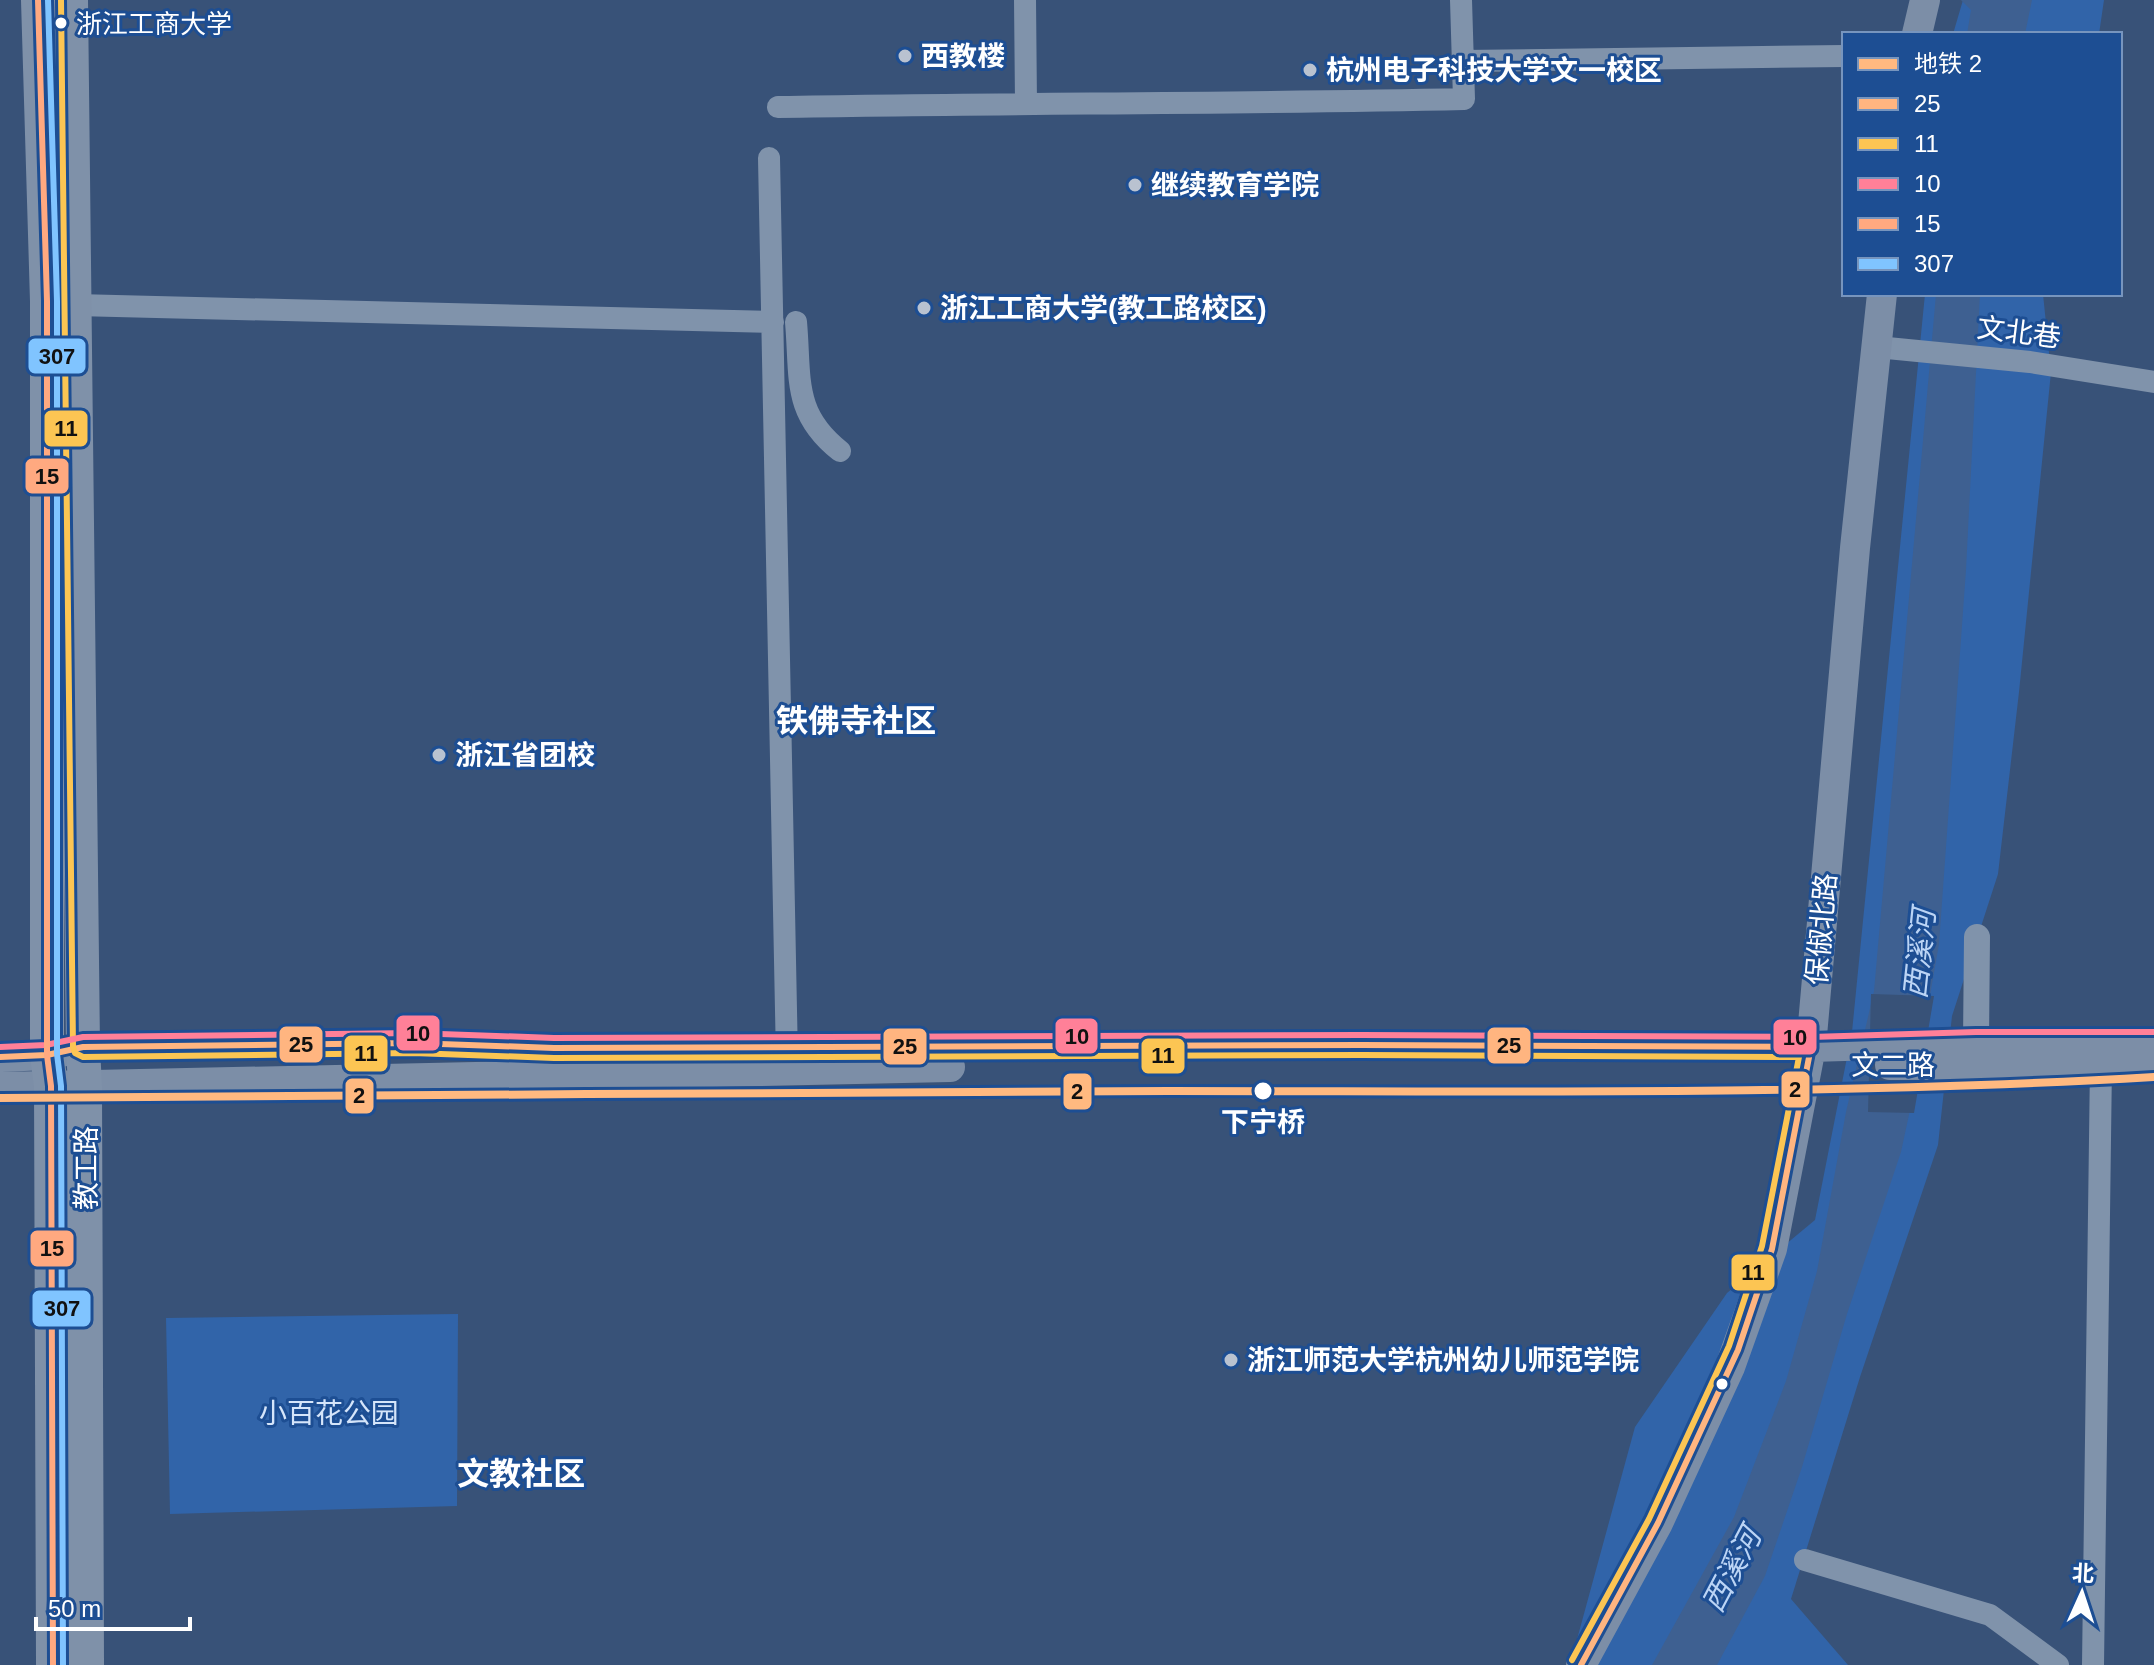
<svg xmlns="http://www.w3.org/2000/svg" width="2154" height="1665" font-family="Arial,'Noto Sans SC',sans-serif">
	<rect width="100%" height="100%" fill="#385278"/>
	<path fill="#3164a9" d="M 1963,0 L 2104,0 L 2099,34 L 1953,34 Z
		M 1925,294 L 2043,294 L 2051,372 L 2019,692 L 1998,874 L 1952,1016 L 1938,1145 L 1860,1377 L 1791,1599 L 1848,1665 L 1570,1665 L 1635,1427 L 1727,1293 L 1815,1220 L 1852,1032 Z
		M 458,1314 L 457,1506 L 170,1514 L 166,1318 Z"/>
	<path fill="#3e6091" d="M 1961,0 L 2032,0 L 2025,34 L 1967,34 L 1971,10 Z
		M 1936,294 L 1980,294 L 1966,570 L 1939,944 L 1910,1110 L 1901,1152 L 1847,1314 L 1802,1467 L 1765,1576 L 1717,1665 L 1652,1665 L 1734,1517 L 1786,1381 L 1817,1271 L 1846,1112 L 1874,991 Z"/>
	<path fill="#385278" d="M 1871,994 L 1934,996 L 1914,1113 L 1868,1112 Z"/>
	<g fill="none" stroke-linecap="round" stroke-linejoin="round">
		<path stroke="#8093ab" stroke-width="22" d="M 1025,0 L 1026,103
			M 1463,61 L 1844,56
			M 778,107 C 1007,103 1235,104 1464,99 L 1461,0
			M 769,158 L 787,1060
			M 76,305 L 773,322
			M 796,322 C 801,378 792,413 840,451
			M 1877,347 L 2030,362 L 2154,382
			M 1805,1560 L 1990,1615 L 2058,1665
			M 2093,1665 L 2101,1064"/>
		<path stroke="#8093ab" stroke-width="26" d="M 1976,1042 L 1977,937"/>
		<path stroke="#7c8ea7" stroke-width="30" d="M 1917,34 L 1925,0
			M 0,1057 L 47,1055 L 83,1047 L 413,1043 L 554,1048 L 1361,1045 L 1811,1047 L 1976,1042 L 2154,1042
			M 1890,1065 L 2154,1064
			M 0,1087 L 950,1067
			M 1581,1665 L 1658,1523 L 1730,1367 L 1772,1249 L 1811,1047 L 1855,548 L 1882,294"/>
		<path stroke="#7f91a9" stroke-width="34" d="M 38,0 L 47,301 L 47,1055 L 51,1086 L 53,1665
			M 71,0 L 83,1047 L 85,1087 L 87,1665"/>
		<defs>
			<path id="bus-1" d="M 0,1057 L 47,1055 L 83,1047 L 413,1043 L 554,1048 L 1361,1045 L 1811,1047
				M 1581,1665 L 1658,1523 L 1738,1350 L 1772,1249 L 1811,1047"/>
			<path id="bus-2" d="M 61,0 L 73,1047 L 75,1053 L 83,1057 L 413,1053 L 554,1058 L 1361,1055 L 1799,1057 L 1762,1246 L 1729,1346 L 1649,1519 L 1572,1660"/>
			<path id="bus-3" d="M 0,1047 L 46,1045 L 83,1037 L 413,1033 L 554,1038 L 1361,1035 L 1811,1037 L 1976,1032 L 2154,1032"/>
			<path id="bus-4" d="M 38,0 L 47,301 L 47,1055 L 51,1086 L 53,1665"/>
			<path id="bus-5" d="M 48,0 L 57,301 L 57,1054 L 61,1086 L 63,1665"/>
		</defs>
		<use href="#bus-1" stroke="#1d4e93" stroke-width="12"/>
		<use href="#bus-2" stroke="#1d4e93" stroke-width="12"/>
		<use href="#bus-3" stroke="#1d4e93" stroke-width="12"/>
		<use href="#bus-4" stroke="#1d4e93" stroke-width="12"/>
		<use href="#bus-5" stroke="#1d4e93" stroke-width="12"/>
		<use href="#bus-1" stroke="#ffb580" stroke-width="6"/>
		<use href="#bus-2" stroke="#fcc553" stroke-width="6"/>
		<use href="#bus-3" stroke="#ff8098" stroke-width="6"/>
		<use href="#bus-4" stroke="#ffa980" stroke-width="6"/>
		<use href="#bus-5" stroke="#80c4ff" stroke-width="6"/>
		<defs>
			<path id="metro-1" d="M 0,1098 C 390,1096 779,1092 1169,1091 C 1498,1091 1826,1096 2154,1077"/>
		</defs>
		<use href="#metro-1" stroke="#1d4e93" stroke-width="14"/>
		<use href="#metro-1" stroke="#ffb980" stroke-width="8"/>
	</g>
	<g fill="#fff" stroke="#1d4e93" stroke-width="3">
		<circle cx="61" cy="23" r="7"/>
		<circle cx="1263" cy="1091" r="10"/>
		<circle cx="1722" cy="1384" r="7"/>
	</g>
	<g fill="#b9c2d0" stroke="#1d4e93" stroke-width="3">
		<circle cx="905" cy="56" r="8"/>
		<circle cx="1310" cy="70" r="8"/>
		<circle cx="1135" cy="185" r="8"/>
		<circle cx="924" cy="308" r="8"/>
		<circle cx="439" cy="755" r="8"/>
		<circle cx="1231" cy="1360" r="8"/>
	</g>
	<g text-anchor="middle" stroke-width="6" stroke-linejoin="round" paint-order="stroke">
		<g font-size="26" fill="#fff" stroke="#1d4e93" text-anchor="start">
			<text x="76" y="33">浙江工商大学</text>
		</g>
		<g font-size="28" font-weight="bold" fill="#fff" stroke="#1d4e93" text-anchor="start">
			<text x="921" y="66">西教楼</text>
			<text x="1326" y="80">杭州电子科技大学文一校区</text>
			<text x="1151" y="195">继续教育学院</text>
			<text x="940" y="318">浙江工商大学(教工路校区)</text>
			<text x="455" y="765">浙江省团校</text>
			<text x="1247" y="1370">浙江师范大学杭州幼儿师范学院</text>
		</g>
		<g font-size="28" fill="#fff" stroke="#1d4e93">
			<text transform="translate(2019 332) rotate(7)" y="10">文北巷</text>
			<text transform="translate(1821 929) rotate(-85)" y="10">保俶北路</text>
			<text x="1893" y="1075">文二路</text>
			<text transform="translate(86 1168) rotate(-90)" y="10">教工路</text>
		</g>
		<g font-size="28" font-weight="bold" fill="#fff" stroke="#1d4e93">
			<text x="1263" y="1132">下宁桥</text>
		</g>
		<g font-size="28" fill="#d5e5fa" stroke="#1d4e93">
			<text x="329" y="1423">小百花公园</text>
		</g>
		<g font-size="30" font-style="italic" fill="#bbd4f5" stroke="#1d4e93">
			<text transform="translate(1920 954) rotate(-84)" y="10">西溪河</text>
			<text transform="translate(1732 1570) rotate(-62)" y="10">西溪河</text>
		</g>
		<g font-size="32" font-weight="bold" fill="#fff" stroke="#1d4e93">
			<text x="856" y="732">铁佛寺社区</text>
			<text x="521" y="1485">文教社区</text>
		</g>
	</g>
	<g stroke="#1d4e93" stroke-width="3">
		<rect x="27" y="337" width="60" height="38" rx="8" fill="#80c4ff"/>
		<rect x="43" y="409" width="46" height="39" rx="8" fill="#fcc553"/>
		<rect x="24" y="457" width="46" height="38" rx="8" fill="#ffa980"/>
		<rect x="395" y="1014" width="46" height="38" rx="8" fill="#ff8098"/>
		<rect x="1054" y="1017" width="45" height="38" rx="8" fill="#ff8098"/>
		<rect x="1772" y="1018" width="46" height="38" rx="8" fill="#ff8098"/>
		<rect x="278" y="1025" width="46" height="39" rx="8" fill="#ffb580"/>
		<rect x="1486" y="1026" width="46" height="39" rx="8" fill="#ffb580"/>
		<rect x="882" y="1027" width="46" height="39" rx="8" fill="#ffb580"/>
		<rect x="343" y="1034" width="46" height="39" rx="8" fill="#fcc553"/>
		<rect x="1140" y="1037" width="46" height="38" rx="8" fill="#fcc553"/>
		<rect x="1780" y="1070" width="31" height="39" rx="8" fill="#ffb980"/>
		<rect x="1062" y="1072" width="31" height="39" rx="8" fill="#ffb980"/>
		<rect x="344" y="1077" width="31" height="38" rx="8" fill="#ffb980"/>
		<rect x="29" y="1229" width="46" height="39" rx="8" fill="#ffa980"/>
		<rect x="1730" y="1253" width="46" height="39" rx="8" fill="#fcc553"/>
		<rect x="31" y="1289" width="61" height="39" rx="8" fill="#80c4ff"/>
	</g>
	<g font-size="22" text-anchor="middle" font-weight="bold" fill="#111">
		<text x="57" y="364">307</text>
		<text x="66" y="436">11</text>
		<text x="47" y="484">15</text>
		<text x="418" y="1041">10</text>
		<text x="1077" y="1044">10</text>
		<text x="1795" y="1045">10</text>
		<text x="301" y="1052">25</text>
		<text x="1509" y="1053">25</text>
		<text x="905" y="1054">25</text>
		<text x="366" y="1061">11</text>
		<text x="1163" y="1063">11</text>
		<text x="1795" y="1097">2</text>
		<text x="1077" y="1099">2</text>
		<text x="359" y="1103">2</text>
		<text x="52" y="1256">15</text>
		<text x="1753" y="1280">11</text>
		<text x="62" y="1316">307</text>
	</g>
	<rect x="1842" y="32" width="280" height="264" fill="#1d4e93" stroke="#7795be" stroke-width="2"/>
	<rect x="1858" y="58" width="40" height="12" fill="#ffb980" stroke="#7795be" stroke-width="2"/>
	<text x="1914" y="72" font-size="24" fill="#ffffff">地铁 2</text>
	<rect x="1858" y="98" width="40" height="12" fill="#ffb580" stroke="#7795be" stroke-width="2"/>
	<text x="1914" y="112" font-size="24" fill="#ffffff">25</text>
	<rect x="1858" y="138" width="40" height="12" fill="#fcc553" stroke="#7795be" stroke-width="2"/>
	<text x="1914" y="152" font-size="24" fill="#ffffff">11</text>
	<rect x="1858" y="178" width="40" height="12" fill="#ff8098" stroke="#7795be" stroke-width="2"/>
	<text x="1914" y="192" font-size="24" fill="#ffffff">10</text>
	<rect x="1858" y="218" width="40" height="12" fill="#ffa980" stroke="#7795be" stroke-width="2"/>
	<text x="1914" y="232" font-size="24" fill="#ffffff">15</text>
	<rect x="1858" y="258" width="40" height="12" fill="#80c4ff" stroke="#7795be" stroke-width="2"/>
	<text x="1914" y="272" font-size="24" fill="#ffffff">307</text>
	<g transform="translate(2082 1593) rotate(3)" stroke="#1d4e93" stroke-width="6" paint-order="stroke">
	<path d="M0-6L14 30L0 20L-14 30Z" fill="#ffffff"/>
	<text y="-12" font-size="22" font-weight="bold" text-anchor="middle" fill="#ffffff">北</text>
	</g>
	<path d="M36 1617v12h154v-12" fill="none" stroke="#ffffff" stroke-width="4"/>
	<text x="48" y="1617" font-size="24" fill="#ffffff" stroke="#1d4e93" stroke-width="6" paint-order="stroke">50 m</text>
</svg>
